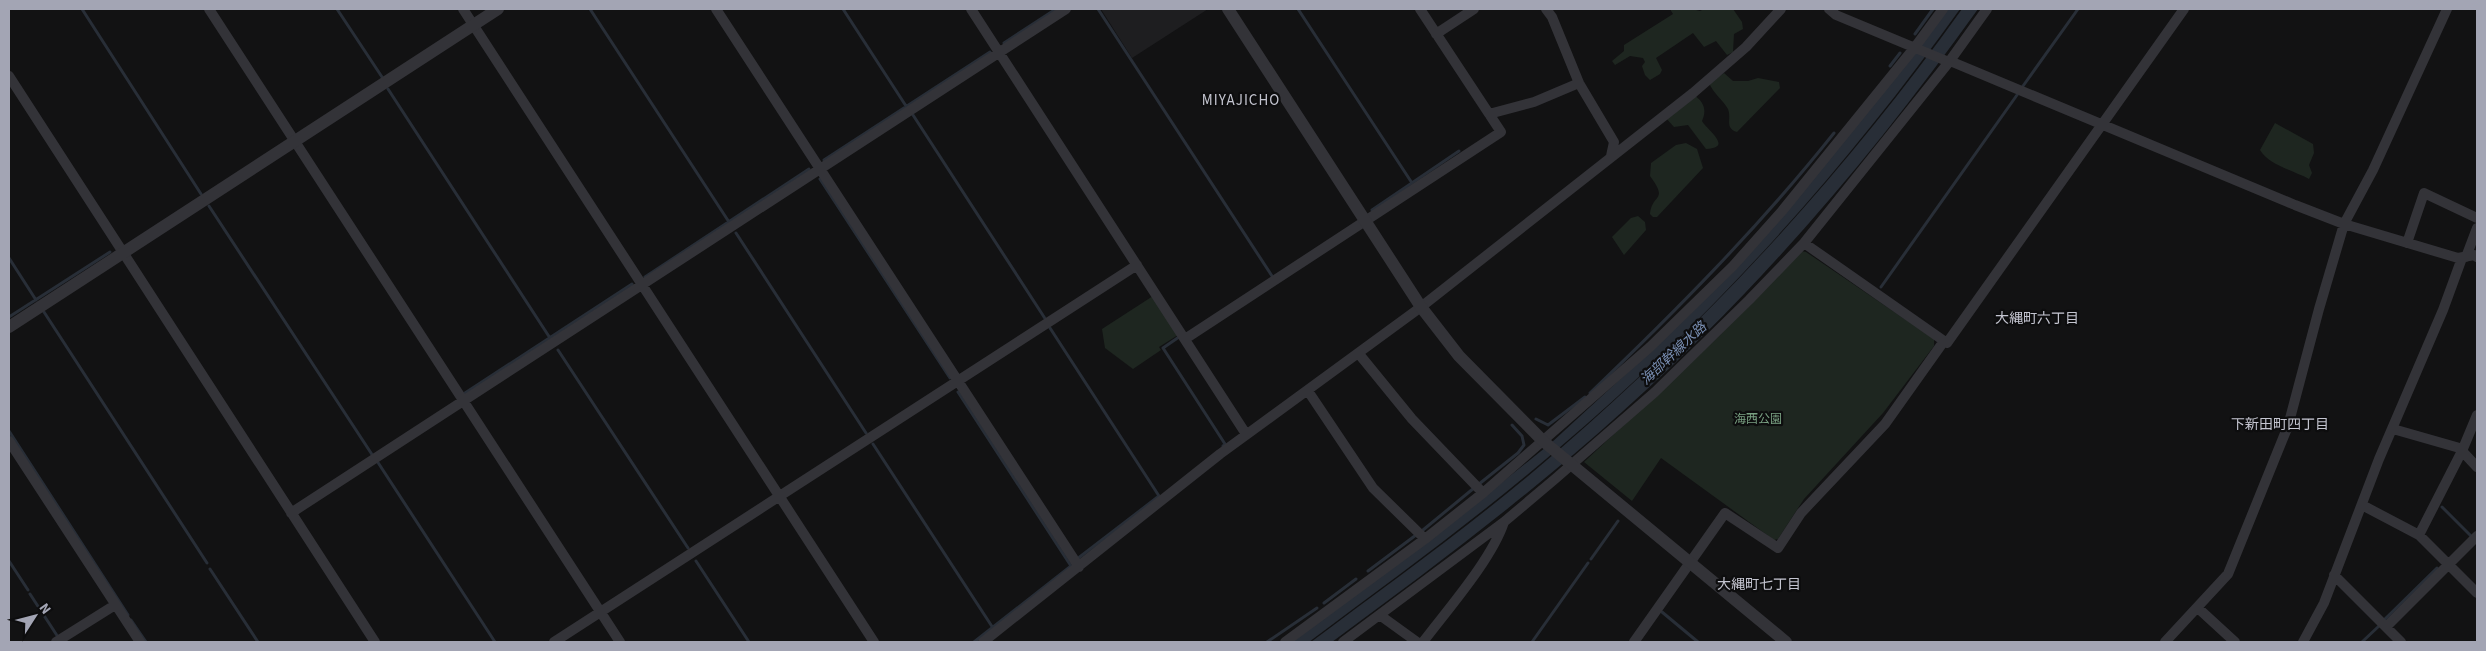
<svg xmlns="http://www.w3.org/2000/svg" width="2486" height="651" font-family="'Source Sans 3','Noto Sans JP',sans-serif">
	<rect width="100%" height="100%" fill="#121213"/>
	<path fill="#1e1e20" d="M 1101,9 L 1208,9 L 1132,58 Z"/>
	<path fill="#1e2620" d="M 1670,9 L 1692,9 L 1700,11 L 1704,9 L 1733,9 L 1742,22 L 1743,29 L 1734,34 L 1733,52 L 1727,55 L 1716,41 L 1704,47 L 1693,33 L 1656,58 L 1662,70 L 1660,74 L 1650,80 L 1645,75 L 1642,66 L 1645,62 L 1643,58 L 1630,56 L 1615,65 L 1612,61 L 1624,51 L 1624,45 L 1673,14 Z
		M 1724,73 L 1733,81 L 1748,81 L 1758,78 L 1779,82 L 1780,88 L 1737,132 C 1724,128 1732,119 1728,109 C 1723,100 1713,93 1709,83 Z
		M 1694,95 C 1704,102 1707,110 1702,121 C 1707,130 1734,148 1706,149 L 1688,125 L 1674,127 L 1665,117 Z
		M 2275,123 L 2313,144 L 2314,153 L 2309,165 L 2312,173 L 2309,179 C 2294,171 2269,165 2260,150 Z
		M 1686,143 L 1697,149 L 1703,168 L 1657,217 L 1653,217 L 1650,214 C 1652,193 1669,202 1650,176 L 1651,163 L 1676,145 Z
		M 1638,216 L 1645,222 L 1646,230 L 1624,255 L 1612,237 L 1631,218 Z
		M 1801,251 L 1806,252 L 1934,339 L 1934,346 L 1883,413 L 1804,499 L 1778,539 L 1774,540 L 1661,458 L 1632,501 L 1584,462 L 1719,336 Z
		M 1153,296 L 1178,335 L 1159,347 L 1161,350 L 1133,369 L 1105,348 L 1102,329 Z"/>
	<path fill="#282e37" d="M 1946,9 L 1960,9 C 1845,170 1710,320 1559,448 C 1479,517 1393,579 1309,642 L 1290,642 L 1450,524 L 1551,443 L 1642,359 L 1732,271 Z
		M 1962,9 L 1978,9 C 1874,155 1756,293 1622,412 C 1530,495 1431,569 1332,642 L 1311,642 C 1395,579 1481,518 1561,448 C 1711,318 1846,171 1962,9 Z"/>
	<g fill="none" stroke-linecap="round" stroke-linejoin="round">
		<path stroke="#282e37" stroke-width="3" d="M 82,9 L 201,194
			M 337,9 L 382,77
			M 590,9 L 729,222
			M 843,9 L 906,106
			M 1098,9 L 1272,276
			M 1298,9 L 1412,183
			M 1915,34 L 1933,9
			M 1004,43 L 1056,9
			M 1890,66 L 1900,53
			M 2023,86 L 2078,9
			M 388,89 L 550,338
			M 913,115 L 1046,320
			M 824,160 L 990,52
			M 820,179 L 950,378
			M 209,206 L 373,456
			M 1372,210 L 1459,151
			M 736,233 L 866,433
			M 9,258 L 36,300
			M 645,277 L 809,169
			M 1881,287 L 2017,95
			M 44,312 L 207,563
			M 9,317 L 110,252
			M 1050,328 L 1159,496 L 1077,559
			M 1179,337 L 1163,348 L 1225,444 L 1223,446
			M 558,350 L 688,548
			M 958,392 L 1071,566 L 974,642
			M 465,393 L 632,284
			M 1590,393 C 1676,311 1760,226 1834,133
			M 1536,419 L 1548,425 L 1585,397
			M 9,431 L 128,615
			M 873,444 L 993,628
			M 377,461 L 495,642
			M 1479,484 L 1518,453 L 1524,445 L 1522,436 L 1512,425
			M 2442,507 L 2471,536
			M 1423,530 L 1474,488
			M 1591,559 L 1618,521
			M 9,561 L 28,590
			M 696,561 L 749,642
			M 210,569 L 258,642
			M 1368,571 L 1416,535
			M 30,594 L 58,637
			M 1324,603 L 1356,579
			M 1662,612 L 1698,642
			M 2385,619 L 2437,568
			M 131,620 L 146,642
			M 1267,642 L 1317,608
			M 1532,642 L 1588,563
			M 2362,642 L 2379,626"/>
		<path stroke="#333338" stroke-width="10" d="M 209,9 L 620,642
			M 463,9 L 874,642
			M 716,9 L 1079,567
			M 971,9 L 1246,434
			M 1546,9 L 1552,17 L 1579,83 L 1614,142 L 1611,156
			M 1829,9 L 1836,15 L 1949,62
			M 1436,34 L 1474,9
			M 1950,61 L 2295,205 L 2344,224 L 2458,258 L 2474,255 L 2477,257
			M 9,76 L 375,642
			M 1489,114 L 1534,102 L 1579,83
			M 1804,243 L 1947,343 L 2184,9
			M 2407,243 L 2424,193 L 2477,218
			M 2466,257 L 2477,228
			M 1185,339 L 1501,132 L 1420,9
			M 1359,354 L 1412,419 L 1483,493
			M 1308,391 L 1373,488 L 1425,539
			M 2393,429 L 2463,449
			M 9,441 L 140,642
			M 2462,451 L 2477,467
			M 2362,505 L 2419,535 L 2477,593
			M 291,513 L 1066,9
			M 2419,535 L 2462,451 L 2477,415
			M 2334,575 L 2386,627 L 2477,536
			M 2199,609 L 2235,642
			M 1381,616 L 1417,642
			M 2386,627 L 2401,642
			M 56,642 L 115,605
			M 554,642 L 1137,265
			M 983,642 L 1220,454 L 1421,307 L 1693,93 L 1746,47 L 1781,9
			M 1285,642 L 1425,539 L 1483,493 L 1650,347 L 1733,266 L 1782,211 L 1915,47 L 1943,9
			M 1343,642 L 1504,522 L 1555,479 L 1655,392 L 1749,300 L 1804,243 L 1949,62 L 1987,9
			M 1423,642 C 1448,609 1492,559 1504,522
			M 1634,642 L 1725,513 L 1778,548 L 1801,513 L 1885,424 L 1944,341
			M 2165,642 L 2228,574 L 2288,426 L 2319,309 L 2344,224 L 2373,170 L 2447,9
			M 2303,642 L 2324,603 L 2379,459 L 2443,310 L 2462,258"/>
		<path stroke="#333338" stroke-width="12" d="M 1228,9 L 1421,307 L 1459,356 L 1543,441 L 1786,642
			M 9,327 L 498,9"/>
	</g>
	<g text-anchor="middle" stroke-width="4.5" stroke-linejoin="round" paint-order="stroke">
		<g font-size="12" fill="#79a082" stroke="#0d0d0e">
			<text x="1758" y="423">海西公園</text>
		</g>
		<g font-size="14" fill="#c4c5d0" stroke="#0d0d0e">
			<text x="2037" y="323">大縄町六丁目</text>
			<text x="2280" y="429">下新田町四丁目</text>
			<text x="1759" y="589">大縄町七丁目</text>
		</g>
		<g font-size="14" font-style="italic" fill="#788db1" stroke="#0d0d0e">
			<text transform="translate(1673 353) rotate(-43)" y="5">海部幹線水路</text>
		</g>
		<g font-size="15" letter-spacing="1" fill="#c4c5d0" stroke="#0d0d0e">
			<text x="1241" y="105">MIYAJICHO</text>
		</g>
	</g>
	<rect width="2486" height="651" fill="none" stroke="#a3a5b4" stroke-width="20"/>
	<g transform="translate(35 616) rotate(54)" stroke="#0d0d0e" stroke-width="4" paint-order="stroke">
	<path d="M0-4L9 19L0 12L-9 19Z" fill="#a3a5b4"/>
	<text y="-8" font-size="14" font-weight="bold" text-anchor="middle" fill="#a3a5b4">N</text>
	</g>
</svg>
